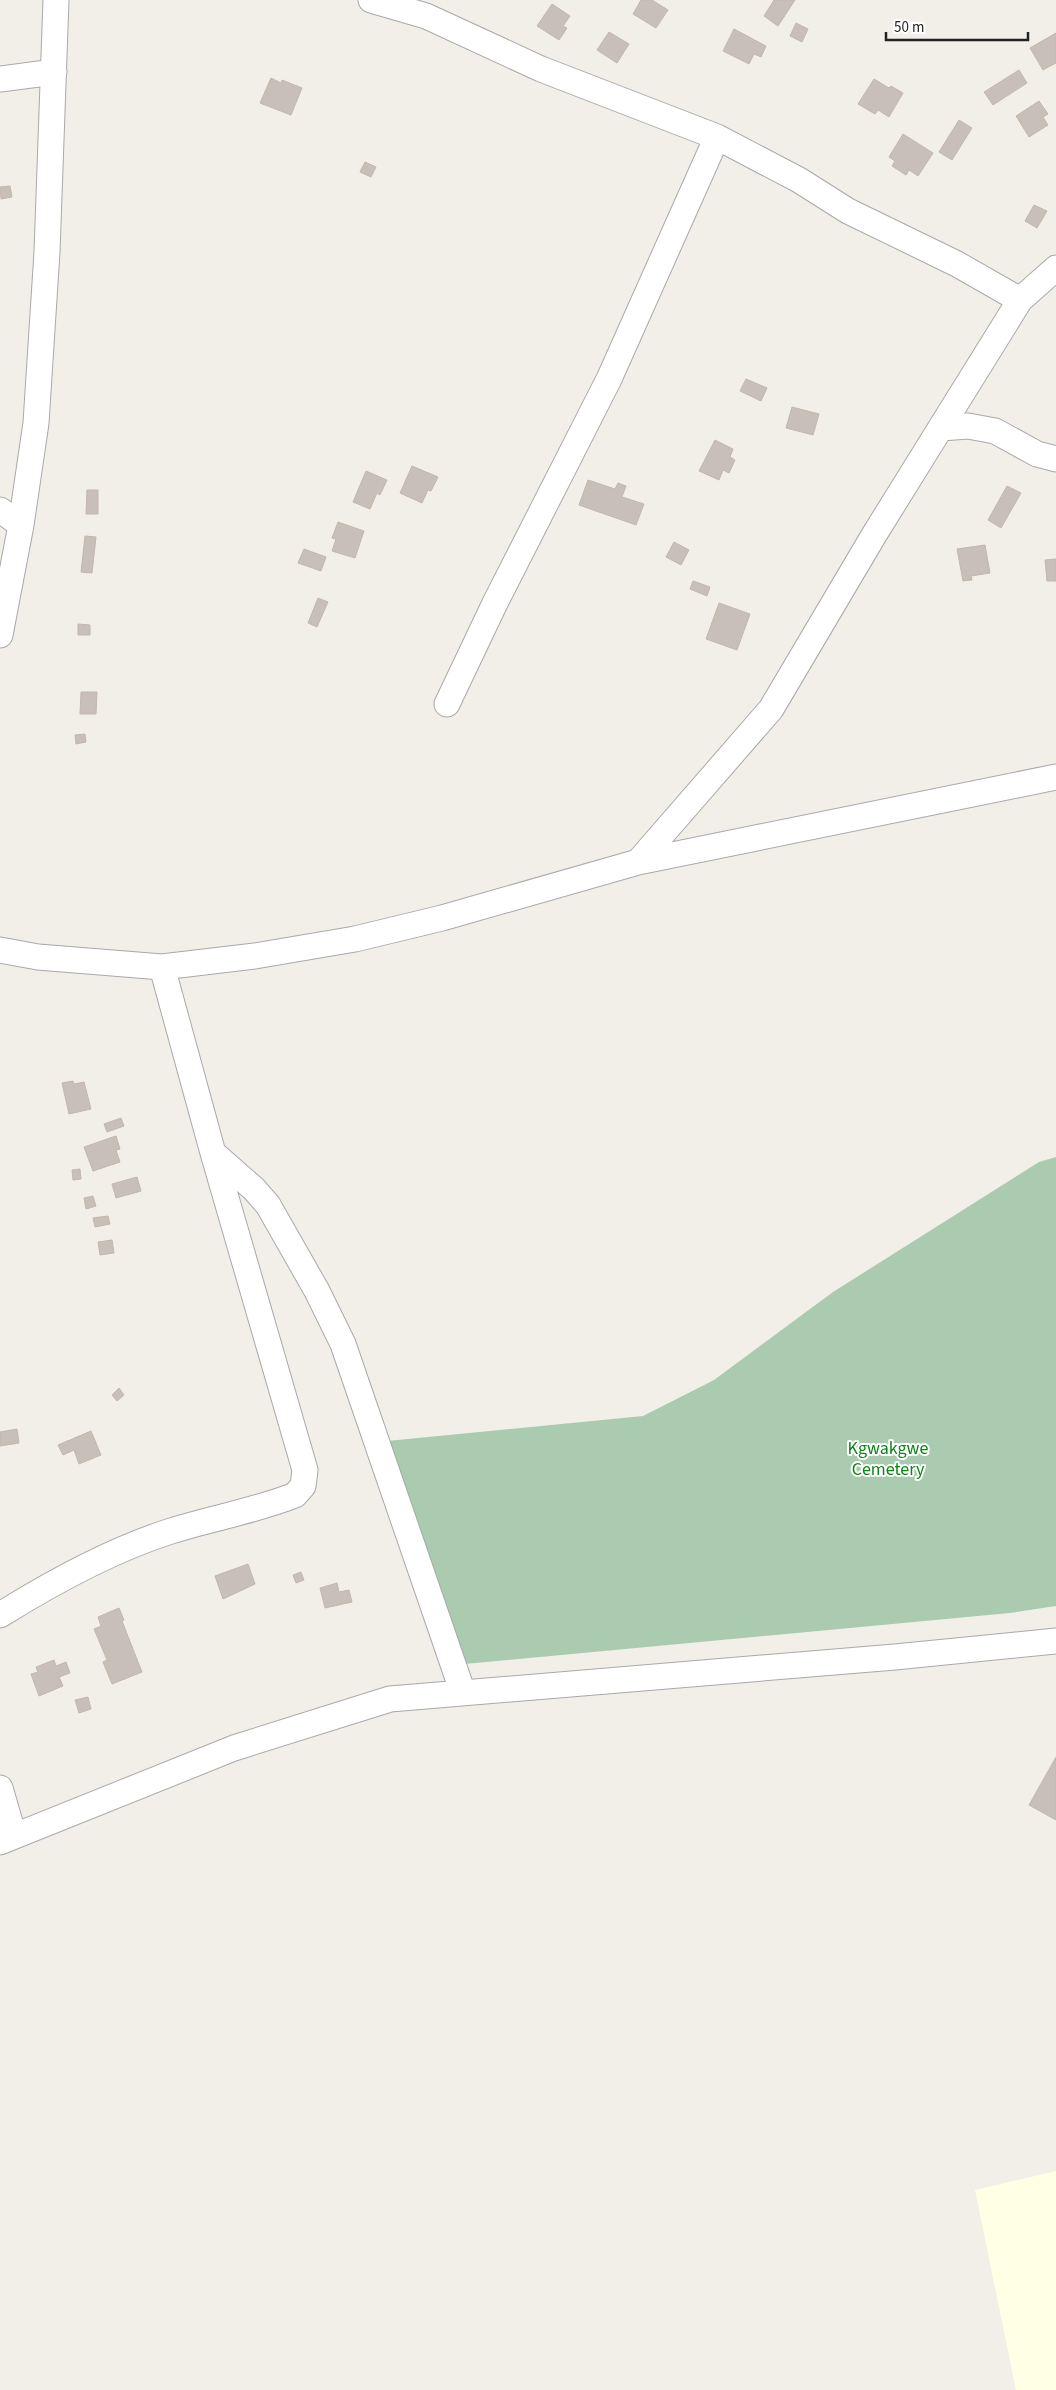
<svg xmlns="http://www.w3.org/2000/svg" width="1056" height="2390" font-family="'Source Sans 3',sans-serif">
	<rect width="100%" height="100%" fill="#f2efe9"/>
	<path fill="#ffffe5" d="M 1056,2171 L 1056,2390 L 1016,2390 L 975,2190 Z"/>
	<path fill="#aacbaf" d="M 1056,1157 L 1056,1606 L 1010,1613 L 454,1665 L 377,1442 L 643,1416 L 714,1380 L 833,1292 L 1039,1162 Z"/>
	<path fill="#c7bfb8" stroke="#c4b6ab" d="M 641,0 L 652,0 L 668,10 L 656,28 L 633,14 Z
		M 774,0 L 795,0 L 778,26 L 764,16 Z
		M 552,4 L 570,16 L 563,26 L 567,28 L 559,40 L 537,26 Z
		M 796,23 L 808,29 L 802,42 L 790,36 Z
		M 734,29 L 766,46 L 761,57 L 754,54 L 749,64 L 723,51 Z
		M 609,32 L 629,44 L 617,63 L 597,50 Z
		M 1056,33 L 1056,63 L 1043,70 L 1030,48 Z
		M 1019,70 L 1027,83 L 993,105 L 984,92 Z
		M 271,78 L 281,83 L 282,80 L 302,88 L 291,115 L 260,103 Z
		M 874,79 L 889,88 L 891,86 L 903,93 L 889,117 L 878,110 L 875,114 L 858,104 Z
		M 1039,101 L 1048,114 L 1043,117 L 1048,125 L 1029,137 L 1016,116 Z
		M 959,120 L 972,128 L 952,160 L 939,152 Z
		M 903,134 L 933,153 L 918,176 L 909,170 L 906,175 L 892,166 L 895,161 L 889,157 Z
		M 365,162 L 376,167 L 371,177 L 360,172 Z
		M 10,186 L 12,197 L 1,199 L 0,187 Z
		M 1034,205 L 1047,211 L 1037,228 L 1025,221 Z
		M 746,379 L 767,388 L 761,401 L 740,391 Z
		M 792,407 L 819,414 L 813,435 L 786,428 Z
		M 715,440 L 733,449 L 730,457 L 735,460 L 729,473 L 723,470 L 719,480 L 699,471 Z
		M 412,466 L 438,477 L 431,491 L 428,490 L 422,503 L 400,493 Z
		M 366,471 L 387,480 L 380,495 L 377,493 L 370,509 L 353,502 Z
		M 588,480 L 615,489 L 618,483 L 626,486 L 622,497 L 644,504 L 636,525 L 579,505 Z
		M 1007,486 L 1021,493 L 1001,528 L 988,520 Z
		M 87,490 L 98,490 L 98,514 L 86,514 Z
		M 338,522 L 364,531 L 355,558 L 332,551 L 336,539 L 332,538 Z
		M 85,536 L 96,537 L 92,573 L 81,572 Z
		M 674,542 L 689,550 L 681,565 L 666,557 Z
		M 985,545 L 990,573 L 971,576 L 972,580 L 963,581 L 957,549 Z
		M 304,549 L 326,557 L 321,571 L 298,563 Z
		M 1056,559 L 1056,581 L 1047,581 L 1045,560 Z
		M 693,581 L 710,587 L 707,596 L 690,589 Z
		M 318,598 L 328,602 L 317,627 L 308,623 Z
		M 719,603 L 750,614 L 737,650 L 706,639 Z
		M 78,624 L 90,625 L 90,635 L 78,635 Z
		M 81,692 L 97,692 L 96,714 L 80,714 Z
		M 85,734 L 86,742 L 76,744 L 75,735 Z
		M 73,1081 L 74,1084 L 84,1082 L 91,1109 L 69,1114 L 62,1083 Z
		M 121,1118 L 124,1126 L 107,1132 L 104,1124 Z
		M 116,1136 L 120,1149 L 116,1150 L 120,1162 L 93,1171 L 84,1147 Z
		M 80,1169 L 81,1179 L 73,1180 L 72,1170 Z
		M 137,1177 L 141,1191 L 116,1198 L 112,1184 Z
		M 93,1196 L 96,1206 L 86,1209 L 84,1198 Z
		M 108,1216 L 110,1224 L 95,1227 L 93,1218 Z
		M 112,1240 L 114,1253 L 100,1255 L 98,1242 Z
		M 119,1388 L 124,1395 L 117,1401 L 112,1395 Z
		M 17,1429 L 19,1443 L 0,1446 L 0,1432 Z
		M 91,1431 L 101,1455 L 79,1464 L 74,1450 L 63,1455 L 58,1445 Z
		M 248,1564 L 255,1584 L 223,1599 L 215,1576 Z
		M 301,1572 L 304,1580 L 296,1583 L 293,1575 Z
		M 337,1583 L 339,1592 L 349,1590 L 352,1602 L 325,1608 L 320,1588 Z
		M 119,1608 L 124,1620 L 122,1621 L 142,1672 L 112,1684 L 103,1662 L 107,1660 L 94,1629 L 101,1626 L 98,1617 Z
		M 54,1660 L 56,1666 L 66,1662 L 70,1673 L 59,1677 L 63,1686 L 39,1696 L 31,1674 L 38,1672 L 36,1667 Z
		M 88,1697 L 91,1709 L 79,1713 L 75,1700 Z
		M 1056,1757 L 1056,1820 L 1029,1805 Z"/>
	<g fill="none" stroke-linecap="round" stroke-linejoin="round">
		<defs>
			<path id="minor" d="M 371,0 L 426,16 L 541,69 L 717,137 L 799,180 L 848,211 L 957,264 L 1020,300
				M 0,79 L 54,72
				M 941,428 L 968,426 L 995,431 L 1037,454 L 1056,459
				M 0,510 L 21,525
				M 0,635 L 21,525 L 36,423 L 47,252 L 56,0
				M 447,704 L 495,603 L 609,379 L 717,137
				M 638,862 L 771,709 L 874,535 L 1020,300 L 1056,268
				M 0,950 L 38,957 L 162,967 L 213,1153 L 305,1470 L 303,1486 L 295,1495 C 255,1511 212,1518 171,1531 C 111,1550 53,1582 0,1615
				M 162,967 L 255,956 L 355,939 L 442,918 L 638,862 L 1056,777
				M 213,1153 L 254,1189 L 268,1205 L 317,1291 L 343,1344 L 463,1693
				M 0,1788 L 14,1836
				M 0,1842 L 234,1748 L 390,1699 L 895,1657 L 1056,1641"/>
		</defs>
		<use href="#minor" stroke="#a9a9a9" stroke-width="27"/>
		<use href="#minor" stroke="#fff" stroke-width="25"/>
	</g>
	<g text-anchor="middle" stroke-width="4" stroke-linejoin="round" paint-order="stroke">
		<g font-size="18" fill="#0c8416" stroke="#fff">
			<text x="888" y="1454">Kgwakgwe<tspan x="888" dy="21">Cemetery</tspan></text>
		</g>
	</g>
	<path d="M886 32v8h142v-8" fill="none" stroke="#222222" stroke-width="2.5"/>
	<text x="894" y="32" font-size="15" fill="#222222" stroke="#ffffff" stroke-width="4" paint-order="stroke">50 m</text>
</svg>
